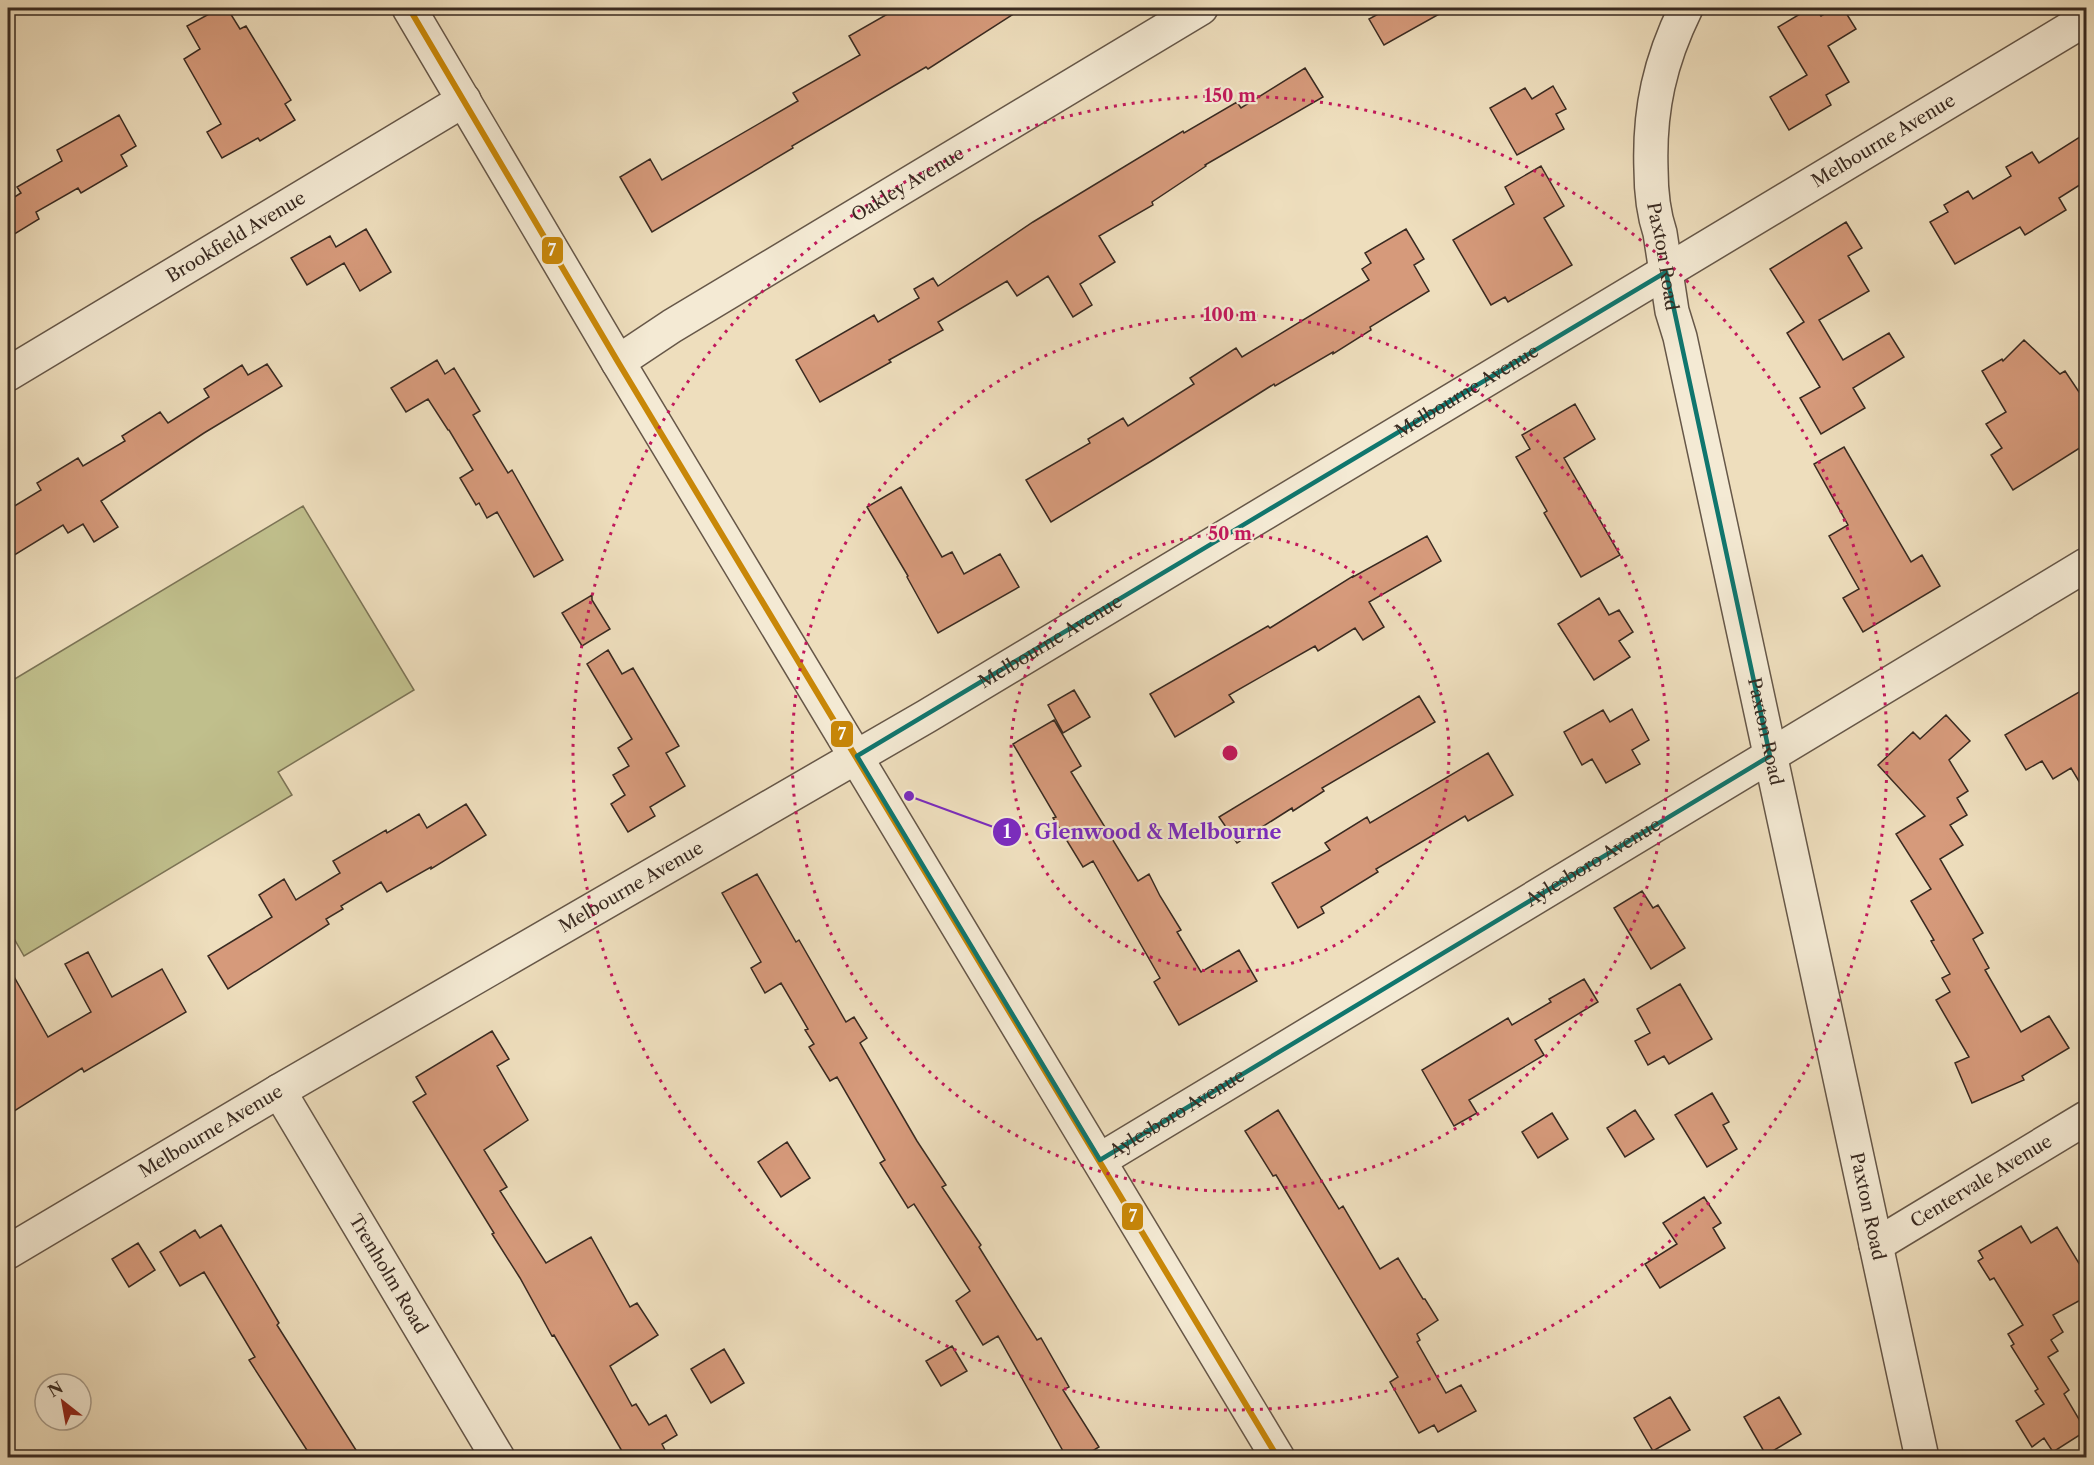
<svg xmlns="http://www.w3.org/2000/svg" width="2094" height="1465" font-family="'Libre Caslon Text',serif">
	<rect width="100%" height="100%" fill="#eedebd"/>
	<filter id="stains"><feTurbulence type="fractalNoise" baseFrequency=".00333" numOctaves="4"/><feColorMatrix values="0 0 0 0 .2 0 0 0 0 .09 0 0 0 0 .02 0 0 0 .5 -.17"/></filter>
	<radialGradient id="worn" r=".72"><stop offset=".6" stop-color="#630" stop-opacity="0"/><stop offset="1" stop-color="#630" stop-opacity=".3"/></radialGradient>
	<path fill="#c0bf8c" stroke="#7c7456" stroke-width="1.5" d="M 303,506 L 414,690 L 278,772 L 292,795 L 24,956 L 8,928 L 8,683 Z"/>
	<path fill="#d69a7b" stroke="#392a21" stroke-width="1.5" d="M 220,8 L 227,8 L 240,29 L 246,26 L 291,100 L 285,104 L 295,120 L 260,141 L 258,138 L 222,158 L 207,132 L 221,124 L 184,59 L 200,49 L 187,26 Z
		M 898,8 L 1023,8 L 928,69 L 926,67 L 792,146 L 793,148 L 652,232 L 620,177 L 650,159 L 662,180 L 798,101 L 793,93 L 860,55 L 849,36 Z
		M 1389,8 L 1450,8 L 1384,45 L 1369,19 Z
		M 1810,8 L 1816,8 L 1821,16 L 1835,8 L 1843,8 L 1856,29 L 1828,46 L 1849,82 L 1826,95 L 1831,105 L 1789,130 L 1770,97 L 1807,75 L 1778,27 Z
		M 1305,68 L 1323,97 L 1205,165 L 1206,166 L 1152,202 L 1153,205 L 1099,236 L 1115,262 L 1080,284 L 1092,305 L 1073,317 L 1048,276 L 1017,296 L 1007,281 L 938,322 L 943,330 L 889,360 L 891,362 L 820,402 L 796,360 L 874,315 L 878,322 L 919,298 L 914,289 L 933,278 L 938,286 L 1033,222 L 1183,131 L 1184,133 L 1237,102 L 1241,108 Z
		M 1553,86 L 1566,109 L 1556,114 L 1564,129 L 1517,155 L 1490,108 L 1525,88 L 1532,99 Z
		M 119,115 L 136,146 L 121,155 L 127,166 L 81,193 L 78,188 L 36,212 L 39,219 L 8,238 L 8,201 L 21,193 L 17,187 L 62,161 L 57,150 Z
		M 2086,133 L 2086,181 L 2059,198 L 2066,210 L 2025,235 L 2020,227 L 1955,264 L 1930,222 L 1948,212 L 1944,205 L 1968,191 L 1973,199 L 2011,176 L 2006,167 L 2032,152 L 2039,163 Z
		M 1541,166 L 1564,206 L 1544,218 L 1572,265 L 1508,302 L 1505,297 L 1491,305 L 1453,240 L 1514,204 L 1505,187 Z
		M 1846,222 L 1862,248 L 1848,256 L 1869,291 L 1819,320 L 1843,360 L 1889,333 L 1904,357 L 1853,388 L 1865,408 L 1821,434 L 1800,398 L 1820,387 L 1787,333 L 1804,322 L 1770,269 Z
		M 366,229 L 391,272 L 360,291 L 344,263 L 307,285 L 291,258 L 330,236 L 336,247 Z
		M 1406,229 L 1424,259 L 1414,265 L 1429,291 L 1370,327 L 1371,330 L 1333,354 L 1333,352 L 1275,386 L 1274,384 L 1153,460 L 1051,522 L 1026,480 L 1090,443 L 1088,439 L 1123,418 L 1128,426 L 1194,384 L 1190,378 L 1236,348 L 1242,357 L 1369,280 L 1362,269 L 1371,263 L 1365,253 Z
		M 2024,340 L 2060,374 L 2065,371 L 2079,392 L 2086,388 L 2086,444 L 2013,490 L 1991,455 L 2002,448 L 1986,424 L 2006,412 L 1982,371 L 2002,359 L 2003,361 Z
		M 437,360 L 445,374 L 454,368 L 480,411 L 473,415 L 508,473 L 512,470 L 563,560 L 534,577 L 497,512 L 487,518 L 479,503 L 476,505 L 460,478 L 473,470 L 449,430 L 448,430 L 428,399 L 406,412 L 391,388 Z
		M 267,364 L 282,386 L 204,433 L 101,501 L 118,527 L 94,542 L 83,524 L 68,533 L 63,525 L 8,559 L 8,510 L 41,490 L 37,483 L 78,458 L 83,466 L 125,441 L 122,436 L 160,412 L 168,423 L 209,397 L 204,389 L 242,365 L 248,375 Z
		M 1575,404 L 1595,439 L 1564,458 L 1620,555 L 1581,577 L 1544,513 L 1547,511 L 1516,457 L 1530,449 L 1522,435 Z
		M 1844,447 L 1911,562 L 1922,555 L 1940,586 L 1863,632 L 1843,598 L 1859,589 L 1829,536 L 1848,525 L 1814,464 Z
		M 901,487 L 942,557 L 952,552 L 964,574 L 1000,554 L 1019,587 L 938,633 L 907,577 L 908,576 L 867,507 Z
		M 1427,536 L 1441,561 L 1369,602 L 1384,627 L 1363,640 L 1355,628 L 1318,651 L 1315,646 L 1229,695 L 1234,702 L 1175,737 L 1150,694 L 1268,626 L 1270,628 L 1353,576 L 1353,577 Z
		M 592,595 L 592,600 L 610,629 L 582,646 L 562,613 Z
		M 1599,598 L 1609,615 L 1619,610 L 1633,632 L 1619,641 L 1630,657 L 1594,680 L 1558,624 Z
		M 608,650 L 622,674 L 633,668 L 679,746 L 666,753 L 685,786 L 650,807 L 655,816 L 628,832 L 611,804 L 625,795 L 613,775 L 629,766 L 618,748 L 632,739 L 587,664 Z
		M 2086,688 L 2086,793 L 2071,768 L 2053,779 L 2042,761 L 2026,770 L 2005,735 Z
		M 1074,690 L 1090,717 L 1063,733 L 1048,705 Z
		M 1419,696 L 1435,722 L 1322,788 L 1324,791 L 1293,811 L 1292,808 L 1237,843 L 1219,817 Z
		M 1632,709 L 1649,740 L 1632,750 L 1640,764 L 1606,783 L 1592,759 L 1582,765 L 1564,732 L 1603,710 L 1610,722 Z
		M 1946,715 L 1970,741 L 1949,760 L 1968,791 L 1957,798 L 1967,815 L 1950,825 L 1963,845 L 1940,859 L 1983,933 L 1973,939 L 1989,968 L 1985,970 L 2021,1032 L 2049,1016 L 2069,1048 L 2022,1076 L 2024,1080 L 1972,1103 L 1955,1063 L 1969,1057 L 1936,1000 L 1950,992 L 1942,978 L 1950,974 L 1931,941 L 1934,940 L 1911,901 L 1931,889 L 1896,834 L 1925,816 L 1878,765 L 1913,732 L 1920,739 Z
		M 1054,720 L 1081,766 L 1071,772 L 1138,881 L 1149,874 L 1160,896 L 1181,930 L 1177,932 L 1201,972 L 1239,950 L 1257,981 L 1179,1025 L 1154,982 L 1160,978 L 1093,861 L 1083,867 L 1053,818 L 1056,817 L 1013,744 Z
		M 1488,753 L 1513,795 L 1468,821 L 1465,816 L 1376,869 L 1378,872 L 1321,907 L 1324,913 L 1298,928 L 1272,883 L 1330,850 L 1325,843 L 1367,817 L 1370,823 Z
		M 466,804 L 486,835 L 431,869 L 431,867 L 387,892 L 381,882 L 341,906 L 343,909 L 326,919 L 329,924 L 228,989 L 208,956 L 272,917 L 259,895 L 284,879 L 296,900 L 340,873 L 333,861 L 386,830 L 387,833 L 419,814 L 427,828 Z
		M 757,874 L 796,942 L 799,940 L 846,1022 L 854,1017 L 867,1038 L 860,1043 L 917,1141 L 946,1185 L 942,1187 L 981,1245 L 979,1247 L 1037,1340 L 1041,1338 L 1069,1387 L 1063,1390 L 1099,1447 L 1081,1458 L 1067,1458 L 998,1336 L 983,1345 L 956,1301 L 970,1291 L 914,1204 L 908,1208 L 880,1163 L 885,1160 L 837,1077 L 830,1081 L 809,1047 L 814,1044 L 805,1030 L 808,1029 L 781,983 L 765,993 L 751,968 L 761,962 L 722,893 Z
		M 1642,891 L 1653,908 L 1658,905 L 1685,948 L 1651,969 L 1614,908 Z
		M 88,952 L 112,997 L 162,969 L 186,1012 L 84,1072 L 82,1068 L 8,1115 L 8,966 L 48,1037 L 91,1012 L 65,964 Z
		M 1584,979 L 1598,1002 L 1535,1040 L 1544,1055 L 1469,1100 L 1477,1113 L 1454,1126 L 1422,1070 L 1508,1018 L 1512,1025 L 1551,1002 L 1549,999 Z
		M 1680,984 L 1712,1039 L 1669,1064 L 1664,1056 L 1648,1065 L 1635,1041 L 1650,1033 L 1637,1009 Z
		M 492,1031 L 509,1059 L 497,1066 L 528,1120 L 484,1150 L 507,1187 L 500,1191 L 546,1263 L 591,1237 L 630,1307 L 637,1303 L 658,1335 L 610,1366 L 632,1406 L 636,1404 L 649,1425 L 666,1415 L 677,1435 L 662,1444 L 669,1458 L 626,1458 L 554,1335 L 552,1336 L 520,1278 L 492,1234 L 494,1233 L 413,1102 L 426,1094 L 416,1077 Z
		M 1712,1093 L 1729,1122 L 1723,1125 L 1737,1149 L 1707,1167 L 1675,1115 Z
		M 1278,1110 L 1339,1209 L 1343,1206 L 1380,1269 L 1398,1258 L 1423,1299 L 1425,1299 L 1438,1320 L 1417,1334 L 1420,1340 L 1417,1342 L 1446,1393 L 1461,1385 L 1476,1411 L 1438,1432 L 1434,1425 L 1419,1433 L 1390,1382 L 1398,1377 L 1276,1175 L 1273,1176 L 1245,1131 Z
		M 1635,1110 L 1654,1139 L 1625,1157 L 1607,1128 Z
		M 1552,1113 L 1568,1139 L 1538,1158 L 1522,1132 Z
		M 787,1142 L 810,1178 L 781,1197 L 758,1162 Z
		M 1704,1197 L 1721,1223 L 1713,1228 L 1725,1248 L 1660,1288 L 1645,1264 L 1677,1244 L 1663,1223 Z
		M 221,1225 L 279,1323 L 277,1325 L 361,1458 L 312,1458 L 249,1360 L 255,1357 L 204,1272 L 180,1286 L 160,1252 L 195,1230 L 200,1238 Z
		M 2021,1226 L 2031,1243 L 2057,1227 L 2086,1275 L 2086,1297 L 2053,1315 L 2063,1332 L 2051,1340 L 2058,1351 L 2048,1357 L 2069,1390 L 2064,1394 L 2086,1431 L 2053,1452 L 2044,1438 L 2032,1447 L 2016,1421 L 2044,1404 L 2035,1391 L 2038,1389 L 2011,1346 L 2014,1344 L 2008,1334 L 2023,1325 L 1994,1278 L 1990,1280 L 1978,1261 L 1983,1258 L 1979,1251 Z
		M 138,1243 L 155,1270 L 129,1287 L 112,1259 Z
		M 952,1346 L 967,1371 L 941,1386 L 926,1361 Z
		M 724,1349 L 744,1383 L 711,1403 L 691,1369 Z
		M 1670,1397 L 1690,1430 L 1653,1451 L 1634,1418 Z
		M 1779,1397 L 1801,1434 L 1766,1455 L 1744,1417 Z"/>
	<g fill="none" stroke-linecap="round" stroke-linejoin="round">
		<defs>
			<g id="minor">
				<path d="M 409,8 L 618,362 L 1278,1458"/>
				<path id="s1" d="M 1686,8 C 1660,61 1649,109 1651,169 C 1651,191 1653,212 1660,233 L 1672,311 L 1680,337 L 1922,1458"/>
				<path id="s2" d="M 618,362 L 672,326 L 1201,8"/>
				<path id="s3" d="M 8,374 L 464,100"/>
				<path id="s4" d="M 279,1091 L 498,1458"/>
				<path id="s5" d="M 1100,1160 L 2086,565"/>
				<path id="s6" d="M 1876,1245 L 2086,1118"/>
				<path id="s7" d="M 8,1252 L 279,1091 L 927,716 L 2086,19"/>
			</g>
		</defs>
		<use href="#minor" stroke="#665748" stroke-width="36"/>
		<use href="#minor" stroke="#f4ead4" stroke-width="33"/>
		<defs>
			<path id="bus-1" d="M 409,8 L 618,362 L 1278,1458"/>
		</defs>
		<use href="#bus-1" stroke="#f4ead4" stroke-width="10"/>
		<use href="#bus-1" stroke="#c88708" stroke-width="6"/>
	</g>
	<path fill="none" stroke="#0f766e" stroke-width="4.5" stroke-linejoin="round" d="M 1666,272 L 1770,756 L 1100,1160 L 857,756 Z"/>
	<g fill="none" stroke="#c2185b" stroke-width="3" stroke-dasharray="3 6">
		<circle cx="1230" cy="753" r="219"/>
		<circle cx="1230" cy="753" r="438"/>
		<circle cx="1230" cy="753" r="657"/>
	</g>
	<g text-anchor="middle" stroke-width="4.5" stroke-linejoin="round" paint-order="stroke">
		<g font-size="18" fill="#392a21" stroke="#f4ead4">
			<text dy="6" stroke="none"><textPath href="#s7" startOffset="2180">Melbourne Avenue</textPath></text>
			<text dy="6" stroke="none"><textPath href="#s2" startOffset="340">Oakley Avenue</textPath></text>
			<text dy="6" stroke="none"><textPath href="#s3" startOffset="266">Brookfield Avenue</textPath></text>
			<text dy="6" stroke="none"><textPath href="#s1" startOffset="255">Paxton Road</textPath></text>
			<text dy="6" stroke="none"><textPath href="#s7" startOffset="1694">Melbourne Avenue</textPath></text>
			<text dy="6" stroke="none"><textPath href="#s7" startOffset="1208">Melbourne Avenue</textPath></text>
			<text dy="6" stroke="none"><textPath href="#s1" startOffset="741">Paxton Road</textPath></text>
			<text dy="6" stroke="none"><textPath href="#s5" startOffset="576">Aylesboro Avenue</textPath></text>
			<text dy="6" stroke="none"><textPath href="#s7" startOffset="722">Melbourne Avenue</textPath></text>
			<text dy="6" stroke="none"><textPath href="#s5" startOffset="90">Aylesboro Avenue</textPath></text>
			<text dy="6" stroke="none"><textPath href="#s7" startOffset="236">Melbourne Avenue</textPath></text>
			<text dy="6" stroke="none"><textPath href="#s6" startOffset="123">Centervale Avenue</textPath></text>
			<text dy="6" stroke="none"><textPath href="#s1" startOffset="1227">Paxton Road</textPath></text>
			<text dy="6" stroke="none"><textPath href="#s4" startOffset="213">Trenholm Road</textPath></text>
		</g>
	</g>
	<circle cx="1230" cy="753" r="9" fill="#c2185b" stroke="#f4ead4" stroke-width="3"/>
	<g font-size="18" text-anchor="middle" font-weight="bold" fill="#c2185b" stroke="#f4ead4" stroke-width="4.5" stroke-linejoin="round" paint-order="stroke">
		<text x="1230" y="102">150 m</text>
		<text x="1230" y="321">100 m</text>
		<text x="1230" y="540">50 m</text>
	</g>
	<path fill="none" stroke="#7b2cbf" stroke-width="2" d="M909 796L1007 832"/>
	<g fill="#7b2cbf" stroke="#f4ead4" stroke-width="2">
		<circle cx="909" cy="796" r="6"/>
		<circle cx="1007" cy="832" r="15"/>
	</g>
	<g font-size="18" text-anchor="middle" font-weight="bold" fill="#fff">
		<text x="1007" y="838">1</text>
	</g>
	<g font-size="20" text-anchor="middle" font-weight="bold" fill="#7b2cbf" stroke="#f4ead4" stroke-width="4.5" stroke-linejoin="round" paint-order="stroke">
		<text x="1158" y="839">Glenwood &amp; Melbourne</text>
	</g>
	<g stroke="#f4ead4" stroke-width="2">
		<rect x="541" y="236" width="23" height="29" rx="6" fill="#c88708"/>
		<rect x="830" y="720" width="24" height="28" rx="6" fill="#c88708"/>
		<rect x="1121" y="1202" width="23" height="29" rx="6" fill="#c88708"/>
	</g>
	<g font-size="16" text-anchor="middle" font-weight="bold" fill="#fff">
		<text x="552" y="256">7</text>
		<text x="842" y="740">7</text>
		<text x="1133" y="1222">7</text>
	</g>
	<rect width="2094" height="1465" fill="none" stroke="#eedebd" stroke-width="30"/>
	<rect x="9" y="9" width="2076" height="1447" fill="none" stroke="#392a21" stroke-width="3"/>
	<rect x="15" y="15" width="2064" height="1435" fill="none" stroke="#392a21" stroke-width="1.5"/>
	<g transform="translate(63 1402) rotate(329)"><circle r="28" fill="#f4ead4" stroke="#a99d8c" stroke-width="1.5"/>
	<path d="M0-4.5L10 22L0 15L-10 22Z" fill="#8f2418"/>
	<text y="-9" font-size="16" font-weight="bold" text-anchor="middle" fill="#392a21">N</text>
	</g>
	<rect width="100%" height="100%" filter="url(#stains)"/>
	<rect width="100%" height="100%" fill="url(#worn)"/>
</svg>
